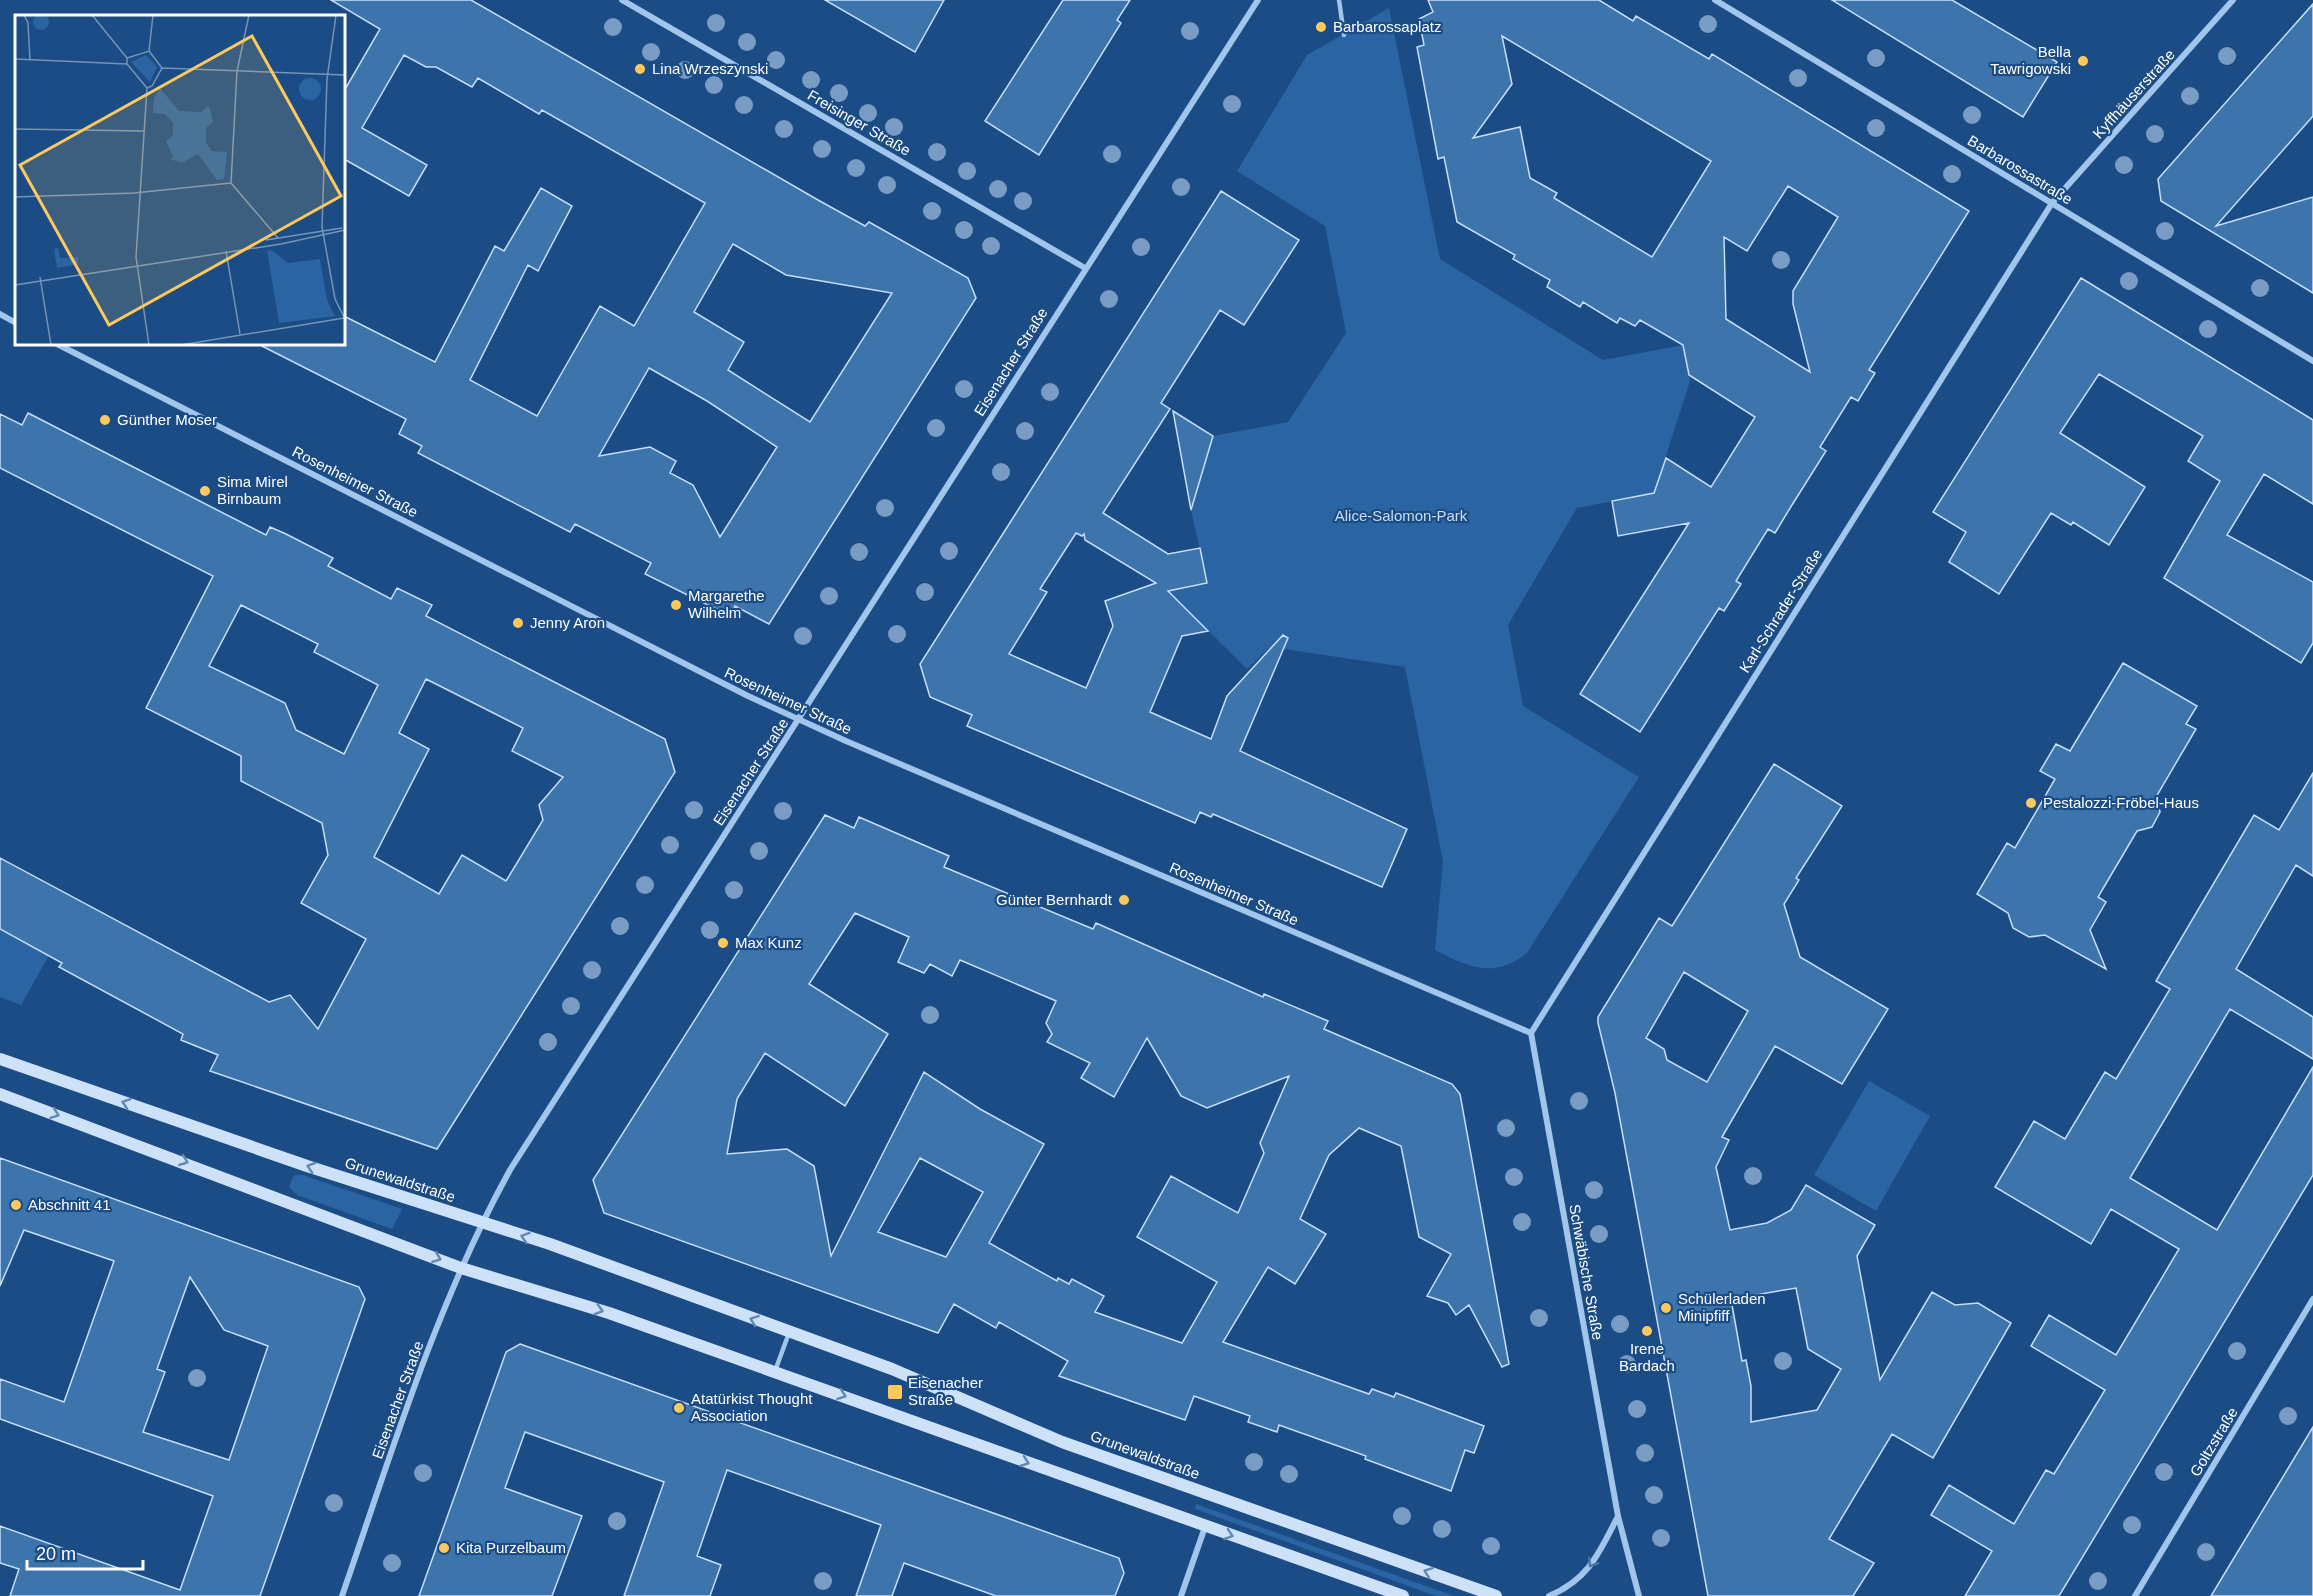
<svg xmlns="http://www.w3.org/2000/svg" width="2313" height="1596" font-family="Helvetica,sans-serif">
	<rect width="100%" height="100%" fill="#1b4c85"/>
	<path fill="#2a64a2" d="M 1389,8 L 1440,259 L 1603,360 L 1683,345 L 1690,381 L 1654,493 L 1577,508 L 1508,625 L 1523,706 L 1639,777 L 1527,953 C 1494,979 1470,968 1435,950 L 1443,861 L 1405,667 L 1270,647 L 1247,669 L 1167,590 L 1207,582 L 1191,510 L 1213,436 L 1288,422 L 1346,333 L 1325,226 L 1237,171 L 1307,55 Z
		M 0,929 L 51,952 L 21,1005 L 0,997 Z
		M 1869,1081 L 1930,1116 L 1876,1211 L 1814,1175 Z
		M 297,1175 L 303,1175 L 402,1209 L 392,1229 L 297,1195 L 289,1187 L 293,1176 Z
		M 1196,1504 L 1454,1596 L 1436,1596 L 1195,1509 Z"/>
	<path fill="#3e74ac" stroke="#c6def8" stroke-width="1.5" fill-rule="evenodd" d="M 331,0 L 471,0 L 818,200 L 865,226 L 869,222 L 968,278 L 976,298 L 769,624 L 735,606 L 730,616 L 645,574 L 651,563 L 575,524 L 570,532 L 418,453 L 422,446 L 399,434 L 406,419 L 258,344 L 344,344 L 344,316 L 435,362 L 495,246 L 504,251 L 541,188 L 572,206 L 538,271 L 528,265 L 470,380 L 537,416 L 600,306 L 634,326 L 705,203 L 542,110 L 539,114 L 478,78 L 472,87 L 436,67 L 426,67 L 404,55 L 362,128 L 427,165 L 409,196 L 344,159 L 344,91 L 380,29 ZM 733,244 L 786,275 L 892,293 L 810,422 L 728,370 L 744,342 L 694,312 ZM 649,368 L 707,401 L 777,447 L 720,537 L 693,485 L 670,473 L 676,461 L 650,447 L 599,456 Z
		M 825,0 L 944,0 L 915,52 Z
		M 1063,0 L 1130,0 L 1117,20 L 1121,23 L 1039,155 L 985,121 Z
		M 1428,0 L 1599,0 L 1633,21 L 1636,16 L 1709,59 L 1712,54 L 1969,211 L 1869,370 L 1875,373 L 1858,401 L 1851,397 L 1820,447 L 1826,451 L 1792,505 L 1775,533 L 1768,529 L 1736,581 L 1741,584 L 1724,611 L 1719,608 L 1640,732 L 1580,694 L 1689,523 L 1618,536 L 1612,501 L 1654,493 L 1666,458 L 1711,487 L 1755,417 L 1689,375 L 1683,345 L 1640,320 L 1635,326 L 1620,318 L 1617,323 L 1583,302 L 1580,307 L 1547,287 L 1550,280 L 1513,259 L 1515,255 L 1457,222 L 1444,157 L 1438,159 L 1417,47 L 1424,45 L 1419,19 L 1433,12 ZM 1502,36 L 1711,161 L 1652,257 L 1554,198 L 1557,193 L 1530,178 L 1520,127 L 1473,138 L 1512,84 ZM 1788,186 L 1838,217 L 1793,291 L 1793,304 L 1810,372 L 1726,319 L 1724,237 L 1747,251 Z
		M 1832,0 L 1952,0 L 2057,62 L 2023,117 Z
		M 2313,4 L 2313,116 L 2216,226 L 2313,197 L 2313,293 L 2161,201 L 2158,179 Z
		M 1221,191 L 1299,240 L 1244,325 L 1220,310 L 1161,403 L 1170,409 L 1103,513 L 1168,554 L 1200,548 L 1207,583 L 1168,591 L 1208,631 L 1182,636 L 1150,712 L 1211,739 L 1227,696 L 1283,635 L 1288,638 L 1240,751 L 1407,829 L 1382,887 L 1213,814 L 1211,817 L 1200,812 L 1195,823 L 967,726 L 972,715 L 930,697 L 920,664 ZM 1076,533 L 1082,536 L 1084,534 L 1085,540 L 1156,583 L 1105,601 L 1113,626 L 1086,688 L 1009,654 L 1047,592 L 1040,589 Z
		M 2081,278 L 2313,420 L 2313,504 L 2264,474 L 2227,535 L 2313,582 L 2313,643 L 2301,663 L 2164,578 L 2220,481 L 2188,461 L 2203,436 L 2099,374 L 2060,433 L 2145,487 L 2109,545 L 2073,522 L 2071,525 L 2051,513 L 1999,594 L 1949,562 L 1966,532 L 1933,512 Z
		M 1173,411 L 1213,436 L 1191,510 Z
		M 28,413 L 266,535 L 270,527 L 286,534 L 333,558 L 328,566 L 391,599 L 397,588 L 432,605 L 426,616 L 665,739 L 675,772 L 437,1149 L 210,1071 L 218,1055 L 181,1040 L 183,1034 L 59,967 L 62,963 L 0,929 L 0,858 L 269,1002 L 290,995 L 318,1029 L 366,939 L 301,903 L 328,855 L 322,823 L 241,781 L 241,756 L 146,708 L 213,576 L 0,468 L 0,414 L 22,425 ZM 241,605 L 318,644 L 314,652 L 378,685 L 344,754 L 296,730 L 285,703 L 209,666 ZM 426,679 L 523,728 L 512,751 L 563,777 L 539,805 L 543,820 L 506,881 L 462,855 L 439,894 L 374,857 L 429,749 L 399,733 Z
		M 2123,663 L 2197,706 L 2186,724 L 2196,729 L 2156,797 L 2160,812 L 2152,827 L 2137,831 L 2098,897 L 2106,902 L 2090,930 L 2106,969 L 2045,935 L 2029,937 L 2013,928 L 2008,913 L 1977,894 L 2007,843 L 2015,848 L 2055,779 L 2040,771 L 2056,744 L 2070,751 Z
		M 1774,764 L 1842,806 L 1796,878 L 1799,880 L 1784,904 L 1800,957 L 1888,1009 L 1842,1084 L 1775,1046 L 1722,1137 L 1729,1140 L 1716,1167 L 1730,1230 L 1767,1223 L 1791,1210 L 1806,1185 L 1875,1225 L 1857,1256 L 1880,1380 L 1932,1292 L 1955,1305 L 1978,1303 L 2011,1323 L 1933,1458 L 1892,1434 L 1829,1539 L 1874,1563 L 1853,1596 L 1708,1596 L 1615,1093 L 1598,1023 L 1598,1017 L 1659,918 L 1672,926 ZM 1684,972 L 1748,1011 L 1707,1082 L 1667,1060 L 1664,1049 L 1646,1038 ZM 1796,1288 L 1808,1349 L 1841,1369 L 1817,1410 L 1751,1422 L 1751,1386 L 1746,1360 L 1742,1361 L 1731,1299 Z
		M 2313,773 L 2313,876 L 2296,865 L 2236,969 L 2313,1017 L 2313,1059 L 2230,1009 L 2130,1178 L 2217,1230 L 2313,1067 L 2313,1175 L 2059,1596 L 1965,1596 L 1992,1551 L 1931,1515 L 1949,1485 L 2014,1524 L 2046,1470 L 2054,1474 L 2105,1390 L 2031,1346 L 2049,1315 L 2116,1355 L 2179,1249 L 2111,1209 L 2091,1244 L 1995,1187 L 2034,1121 L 2065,1139 L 2105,1072 L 2116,1079 L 2170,989 L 2156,981 L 2254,815 L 2279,830 Z
		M 825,815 L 854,828 L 859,817 L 949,856 L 944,867 L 1093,929 L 1096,923 L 1263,997 L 1264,994 L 1328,1021 L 1324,1029 L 1452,1084 L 1460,1094 L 1509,1364 L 1502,1367 L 1469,1305 L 1456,1315 L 1448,1303 L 1427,1296 L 1451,1254 L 1419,1237 L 1401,1146 L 1359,1128 L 1329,1155 L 1300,1219 L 1326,1234 L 1295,1284 L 1268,1267 L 1223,1342 L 1369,1394 L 1372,1389 L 1394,1397 L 1396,1393 L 1484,1426 L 1474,1453 L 1465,1450 L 1451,1491 L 1365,1459 L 1366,1456 L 1279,1425 L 1277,1432 L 1248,1422 L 1250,1416 L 1194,1396 L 1185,1420 L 1059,1376 L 1068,1361 L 999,1322 L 996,1328 L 954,1304 L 938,1333 L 604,1213 L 593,1180 ZM 855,913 L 909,937 L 898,962 L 924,973 L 930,964 L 952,976 L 960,960 L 1056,1001 L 1046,1023 L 1052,1034 L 1047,1042 L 1090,1063 L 1081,1078 L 1114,1097 L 1147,1038 L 1181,1096 L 1207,1108 L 1289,1076 L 1260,1143 L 1264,1153 L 1238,1213 L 1171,1176 L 1137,1237 L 1217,1282 L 1182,1343 L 1095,1312 L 1104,1296 L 1072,1279 L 1069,1284 L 1058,1278 L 1057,1281 L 989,1243 L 1044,1144 L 980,1109 L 924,1072 L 831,1256 L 814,1166 L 787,1149 L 727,1154 L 737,1099 L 765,1053 L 845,1106 L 888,1034 L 809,984 ZM 920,1158 L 983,1192 L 946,1257 L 878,1232 Z
		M 0,1158 L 359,1287 L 365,1299 L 260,1596 L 10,1596 L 19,1569 L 0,1563 L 0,1526 L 180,1590 L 213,1496 L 0,1419 L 0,1379 L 64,1402 L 114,1261 L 24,1230 L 0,1286 ZM 190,1277 L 224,1330 L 268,1346 L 229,1460 L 143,1432 L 165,1372 L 157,1369 Z
		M 520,1344 L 1119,1558 L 1124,1573 L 1115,1596 L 996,1596 L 904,1563 L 892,1596 L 856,1596 L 881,1525 L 727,1470 L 697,1556 L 721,1565 L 710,1596 L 624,1596 L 664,1482 L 525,1432 L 505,1488 L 582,1516 L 552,1596 L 419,1596 L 506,1352 Z
		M 2313,1427 L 2313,1596 L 2211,1596 L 2243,1543 Z"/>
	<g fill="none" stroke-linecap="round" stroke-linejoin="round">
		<path stroke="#a1c5eb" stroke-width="4.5" d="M 1339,0 L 1344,35
			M 775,1371 L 789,1333"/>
		<path stroke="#a1c5eb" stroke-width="6" d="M 622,0 L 1085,268
			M 1715,0 L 2313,361
			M 0,314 L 16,323
			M 57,344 L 748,696 L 846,741 L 1531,1033
			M 1531,1033 L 2052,203 L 2233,0
			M 1531,1033 L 1618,1516 L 1639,1596
			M 342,1596 C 392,1452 436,1304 510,1170 L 1258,0
			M 1181,1596 L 1205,1527
			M 1549,1596 C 1589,1579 1599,1553 1618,1516
			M 2135,1596 L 2313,1299"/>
		<path stroke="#cde1f8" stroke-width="12" d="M 0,1059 L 307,1166 L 550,1244 L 892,1369 L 1062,1442 L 1496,1596
			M 0,1094 L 461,1268 L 609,1313 L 1403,1596"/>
	</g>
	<g fill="#799cc4">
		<circle cx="716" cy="23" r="9"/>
		<circle cx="1708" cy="24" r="9"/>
		<circle cx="613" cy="27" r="9"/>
		<circle cx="1190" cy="31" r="9"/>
		<circle cx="747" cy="42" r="9"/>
		<circle cx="651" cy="52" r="9"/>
		<circle cx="2227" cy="56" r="9"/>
		<circle cx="1876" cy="58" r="9"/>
		<circle cx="776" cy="60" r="9"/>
		<circle cx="685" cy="70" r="9"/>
		<circle cx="1798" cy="78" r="9"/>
		<circle cx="811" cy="80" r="9"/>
		<circle cx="714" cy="85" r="9"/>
		<circle cx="839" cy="93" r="9"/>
		<circle cx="2190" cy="96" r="9"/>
		<circle cx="1232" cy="104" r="9"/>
		<circle cx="744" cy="105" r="9"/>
		<circle cx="868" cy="113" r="9"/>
		<circle cx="1972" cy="115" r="9"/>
		<circle cx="894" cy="127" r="9"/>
		<circle cx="1876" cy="128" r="9"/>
		<circle cx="784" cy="129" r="9"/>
		<circle cx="2155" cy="134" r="9"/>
		<circle cx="822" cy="149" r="9"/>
		<circle cx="937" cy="152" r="9"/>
		<circle cx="1112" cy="154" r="9"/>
		<circle cx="2124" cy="165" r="9"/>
		<circle cx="856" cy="168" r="9"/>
		<circle cx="967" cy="171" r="9"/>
		<circle cx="1952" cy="174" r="9"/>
		<circle cx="887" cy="185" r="9"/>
		<circle cx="1181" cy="187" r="9"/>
		<circle cx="998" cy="189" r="9"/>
		<circle cx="1023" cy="201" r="9"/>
		<circle cx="932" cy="211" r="9"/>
		<circle cx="964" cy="230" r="9"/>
		<circle cx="2165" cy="231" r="9"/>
		<circle cx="991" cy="246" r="9"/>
		<circle cx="1141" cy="247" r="9"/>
		<circle cx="1781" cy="260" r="9"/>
		<circle cx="2129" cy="281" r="9"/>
		<circle cx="2260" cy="288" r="9"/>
		<circle cx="1109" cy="299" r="9"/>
		<circle cx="2208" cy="329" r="9"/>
		<circle cx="964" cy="389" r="9"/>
		<circle cx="1050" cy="392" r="9"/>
		<circle cx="936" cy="428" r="9"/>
		<circle cx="1025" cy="431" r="9"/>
		<circle cx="1001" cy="472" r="9"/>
		<circle cx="885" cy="508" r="9"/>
		<circle cx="949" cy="551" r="9"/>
		<circle cx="859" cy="552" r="9"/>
		<circle cx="925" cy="592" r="9"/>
		<circle cx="829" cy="596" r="9"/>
		<circle cx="897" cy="634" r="9"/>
		<circle cx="803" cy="636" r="9"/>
		<circle cx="694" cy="810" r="9"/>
		<circle cx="783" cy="811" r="9"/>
		<circle cx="670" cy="845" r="9"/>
		<circle cx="759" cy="851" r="9"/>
		<circle cx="645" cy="885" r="9"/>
		<circle cx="734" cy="890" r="9"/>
		<circle cx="620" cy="926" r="9"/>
		<circle cx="710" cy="930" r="9"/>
		<circle cx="592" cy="970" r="9"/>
		<circle cx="571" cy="1006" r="9"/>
		<circle cx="930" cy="1015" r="9"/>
		<circle cx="548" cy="1042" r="9"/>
		<circle cx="1579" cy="1101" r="9"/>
		<circle cx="1506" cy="1128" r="9"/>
		<circle cx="1753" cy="1176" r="9"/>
		<circle cx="1514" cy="1177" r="9"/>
		<circle cx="1594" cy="1190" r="9"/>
		<circle cx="1522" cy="1222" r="9"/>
		<circle cx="1599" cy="1234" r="9"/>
		<circle cx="1539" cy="1318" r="9"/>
		<circle cx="1620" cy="1324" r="9"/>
		<circle cx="2237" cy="1351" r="9"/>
		<circle cx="1783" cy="1361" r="9"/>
		<circle cx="1627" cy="1364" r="9"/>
		<circle cx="197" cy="1378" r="9"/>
		<circle cx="1637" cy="1409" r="9"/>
		<circle cx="2288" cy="1416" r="9"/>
		<circle cx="1645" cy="1453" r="9"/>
		<circle cx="1254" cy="1462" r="9"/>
		<circle cx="2164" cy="1472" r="9"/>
		<circle cx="423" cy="1473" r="9"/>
		<circle cx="1289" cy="1474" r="9"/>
		<circle cx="1654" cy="1495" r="9"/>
		<circle cx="334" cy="1503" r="9"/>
		<circle cx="1402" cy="1516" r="9"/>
		<circle cx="617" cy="1521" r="9"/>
		<circle cx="2132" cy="1525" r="9"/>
		<circle cx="1442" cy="1529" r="9"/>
		<circle cx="1661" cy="1538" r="9"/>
		<circle cx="1491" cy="1546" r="9"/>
		<circle cx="2206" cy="1552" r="9"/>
		<circle cx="392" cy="1563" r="9"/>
		<circle cx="823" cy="1581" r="9"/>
		<circle cx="2098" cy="1581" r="9"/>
	</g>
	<defs><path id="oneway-chevron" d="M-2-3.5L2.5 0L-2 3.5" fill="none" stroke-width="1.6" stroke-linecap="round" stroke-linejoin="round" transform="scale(1.5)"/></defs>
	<g stroke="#6288b3">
		<use href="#oneway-chevron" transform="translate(126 1103) rotate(-161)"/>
		<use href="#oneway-chevron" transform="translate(55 1114) rotate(20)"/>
		<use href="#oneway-chevron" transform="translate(184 1161) rotate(20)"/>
		<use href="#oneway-chevron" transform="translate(311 1167) rotate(-162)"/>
		<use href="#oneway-chevron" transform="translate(525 1237) rotate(-162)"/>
		<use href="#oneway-chevron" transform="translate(437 1258) rotate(21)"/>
		<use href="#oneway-chevron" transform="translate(599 1310) rotate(16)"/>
		<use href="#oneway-chevron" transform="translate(754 1320) rotate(-160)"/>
		<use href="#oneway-chevron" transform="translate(842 1395) rotate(20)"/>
		<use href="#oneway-chevron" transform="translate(1025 1462) rotate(20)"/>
		<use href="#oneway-chevron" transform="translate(1229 1535) rotate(19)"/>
		<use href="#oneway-chevron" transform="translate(1428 1572) rotate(-160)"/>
	</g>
	<use stroke="#4a76a9" href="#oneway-chevron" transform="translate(1592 1563) rotate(123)"/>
	<g fill="#fdc95d" stroke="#1b4c85" stroke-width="2">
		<circle cx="1321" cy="27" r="6"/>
		<circle cx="2083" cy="61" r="6"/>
		<circle cx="640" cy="69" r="6"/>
		<circle cx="105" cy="420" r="6"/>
		<circle cx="205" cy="491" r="6"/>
		<circle cx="676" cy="605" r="6"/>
		<circle cx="518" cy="623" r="6"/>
		<circle cx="2031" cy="803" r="6"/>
		<circle cx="1124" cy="900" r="6"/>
		<circle cx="723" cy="943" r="6"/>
		<circle cx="16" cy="1205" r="6"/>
		<circle cx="1666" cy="1308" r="6"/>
		<circle cx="1647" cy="1331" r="6"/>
		<rect x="887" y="1384" width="16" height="16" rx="3"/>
		<circle cx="679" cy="1408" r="6"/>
		<circle cx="444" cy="1548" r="6"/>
	</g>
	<g text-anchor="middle" stroke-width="4.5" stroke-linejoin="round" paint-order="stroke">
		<g font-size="15" fill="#fff" stroke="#1b4c85" text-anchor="start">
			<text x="1333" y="32">Barbarossaplatz</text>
			<text x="2071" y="57" text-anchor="end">Bella<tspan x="2071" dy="17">Tawrigowski</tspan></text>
			<text x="652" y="74">Lina Wrzeszynski</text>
			<text x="117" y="425">Günther Moser</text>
			<text x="217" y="487">Sima Mirel<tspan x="217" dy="17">Birnbaum</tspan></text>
			<text x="688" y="601">Margarethe<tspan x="688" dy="17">Wilhelm</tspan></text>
			<text x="530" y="628">Jenny Aron</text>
			<text x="2043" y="808">Pestalozzi-Fröbel-Haus</text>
			<text x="1112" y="905" text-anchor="end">Günter Bernhardt</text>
			<text x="735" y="948">Max Kunz</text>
			<text x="28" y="1210">Abschnitt 41</text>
			<text x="1678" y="1304">Schülerladen<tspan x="1678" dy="17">Minipfiff</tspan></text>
			<text x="1647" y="1354" text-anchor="middle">Irene<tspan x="1647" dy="17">Bardach</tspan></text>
			<text x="908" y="1388">Eisenacher<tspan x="908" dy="17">Straße</tspan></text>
			<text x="691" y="1404">Atatürkist Thought<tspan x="691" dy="17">Association</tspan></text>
			<text x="456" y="1553">Kita Purzelbaum</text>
		</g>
		<g font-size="15" fill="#fff" stroke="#1b4c85">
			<text transform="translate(2134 94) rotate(-48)" y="5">Kyffhäuserstraße</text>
			<text transform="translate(859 123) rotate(30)" y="5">Freisinger Straße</text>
			<text transform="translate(2020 170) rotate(31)" y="5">Barbarossastraße</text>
			<text transform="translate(1011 362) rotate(-58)" y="5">Eisenacher Straße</text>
			<text transform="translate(355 482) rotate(27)" y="5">Rosenheimer Straße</text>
			<text transform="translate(1781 611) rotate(-58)" y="5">Karl-Schrader-Straße</text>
			<text transform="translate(788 701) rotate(25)" y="5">Rosenheimer Straße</text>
			<text transform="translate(751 772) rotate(-57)" y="5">Eisenacher Straße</text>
			<text transform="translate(1234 894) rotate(23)" y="5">Rosenheimer Straße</text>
			<text transform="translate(400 1180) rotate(18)" y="5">Grunewaldstraße</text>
			<text transform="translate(1586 1272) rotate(80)" y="5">Schwäbische Straße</text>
			<text transform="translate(398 1400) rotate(-70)" y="5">Eisenacher Straße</text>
			<text transform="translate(2214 1442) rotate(-59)" y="5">Goltzstraße</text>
			<text transform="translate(1145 1455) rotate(20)" y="5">Grunewaldstraße</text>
		</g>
		<g font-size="15" fill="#c6def8" stroke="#1b4c85">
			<text x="1401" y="521">Alice-Salomon-Park</text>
		</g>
	</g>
	<g transform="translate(15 15)">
		<rect width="330" height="330" fill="#1b4c85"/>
		<path d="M18 7a8 8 0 1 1 16 0a8 8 0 1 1-16 0ZM 131,40 L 142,52 L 135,67 L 116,47 ZM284 74a11 11 0 1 1 22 0a11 11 0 1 1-22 0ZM 145,73 L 164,96 L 186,97 L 193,91 L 195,94 L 198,107 L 191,113 L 191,128 L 197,136 L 212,137 L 209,164 L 202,165 L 183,139 L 167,148 L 155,144 L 158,141 L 151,126 L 158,120 L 158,108 L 150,99 L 138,98 L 139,83 ZM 43,233 L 45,243 L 63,242 L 63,249 L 42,253 L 39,234 ZM 257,235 L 273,248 L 305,244 L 312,285 L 320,301 L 264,308 L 252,236 Z" fill="#2a64a2"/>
		<path fill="none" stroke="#7694b6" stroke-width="1.5" d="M 9,0 L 13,8 L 15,45M 77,0 L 112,43M 321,0 L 312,64 L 307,212 L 320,284 L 330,304M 134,36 L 147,53 L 137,71 L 132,73 L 112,49 L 112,43 ZM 134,36 L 138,0M 0,44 L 112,49M 147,53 L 330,60M 132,73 L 121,242 L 134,330M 0,114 L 129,116M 216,168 L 222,56 L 234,0M 216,168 L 263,223M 0,182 L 119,178 L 216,168M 251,225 L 327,213M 211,236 L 225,319M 25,262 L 36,330M 0,270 L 266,229 L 330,215M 166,330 L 329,303"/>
		<path fill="#fdc95d" fill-opacity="0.15" stroke="#fdc95d" stroke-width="3" d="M 237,21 L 326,181 L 94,310 L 5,150 Z"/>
		<rect width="330" height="330" fill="none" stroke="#fff" stroke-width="3"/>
	</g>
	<path d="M27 1560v9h116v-9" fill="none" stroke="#ffffff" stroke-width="3"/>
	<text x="36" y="1560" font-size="18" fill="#ffffff" stroke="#1b4c85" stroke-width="4.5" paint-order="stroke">20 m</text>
</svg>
